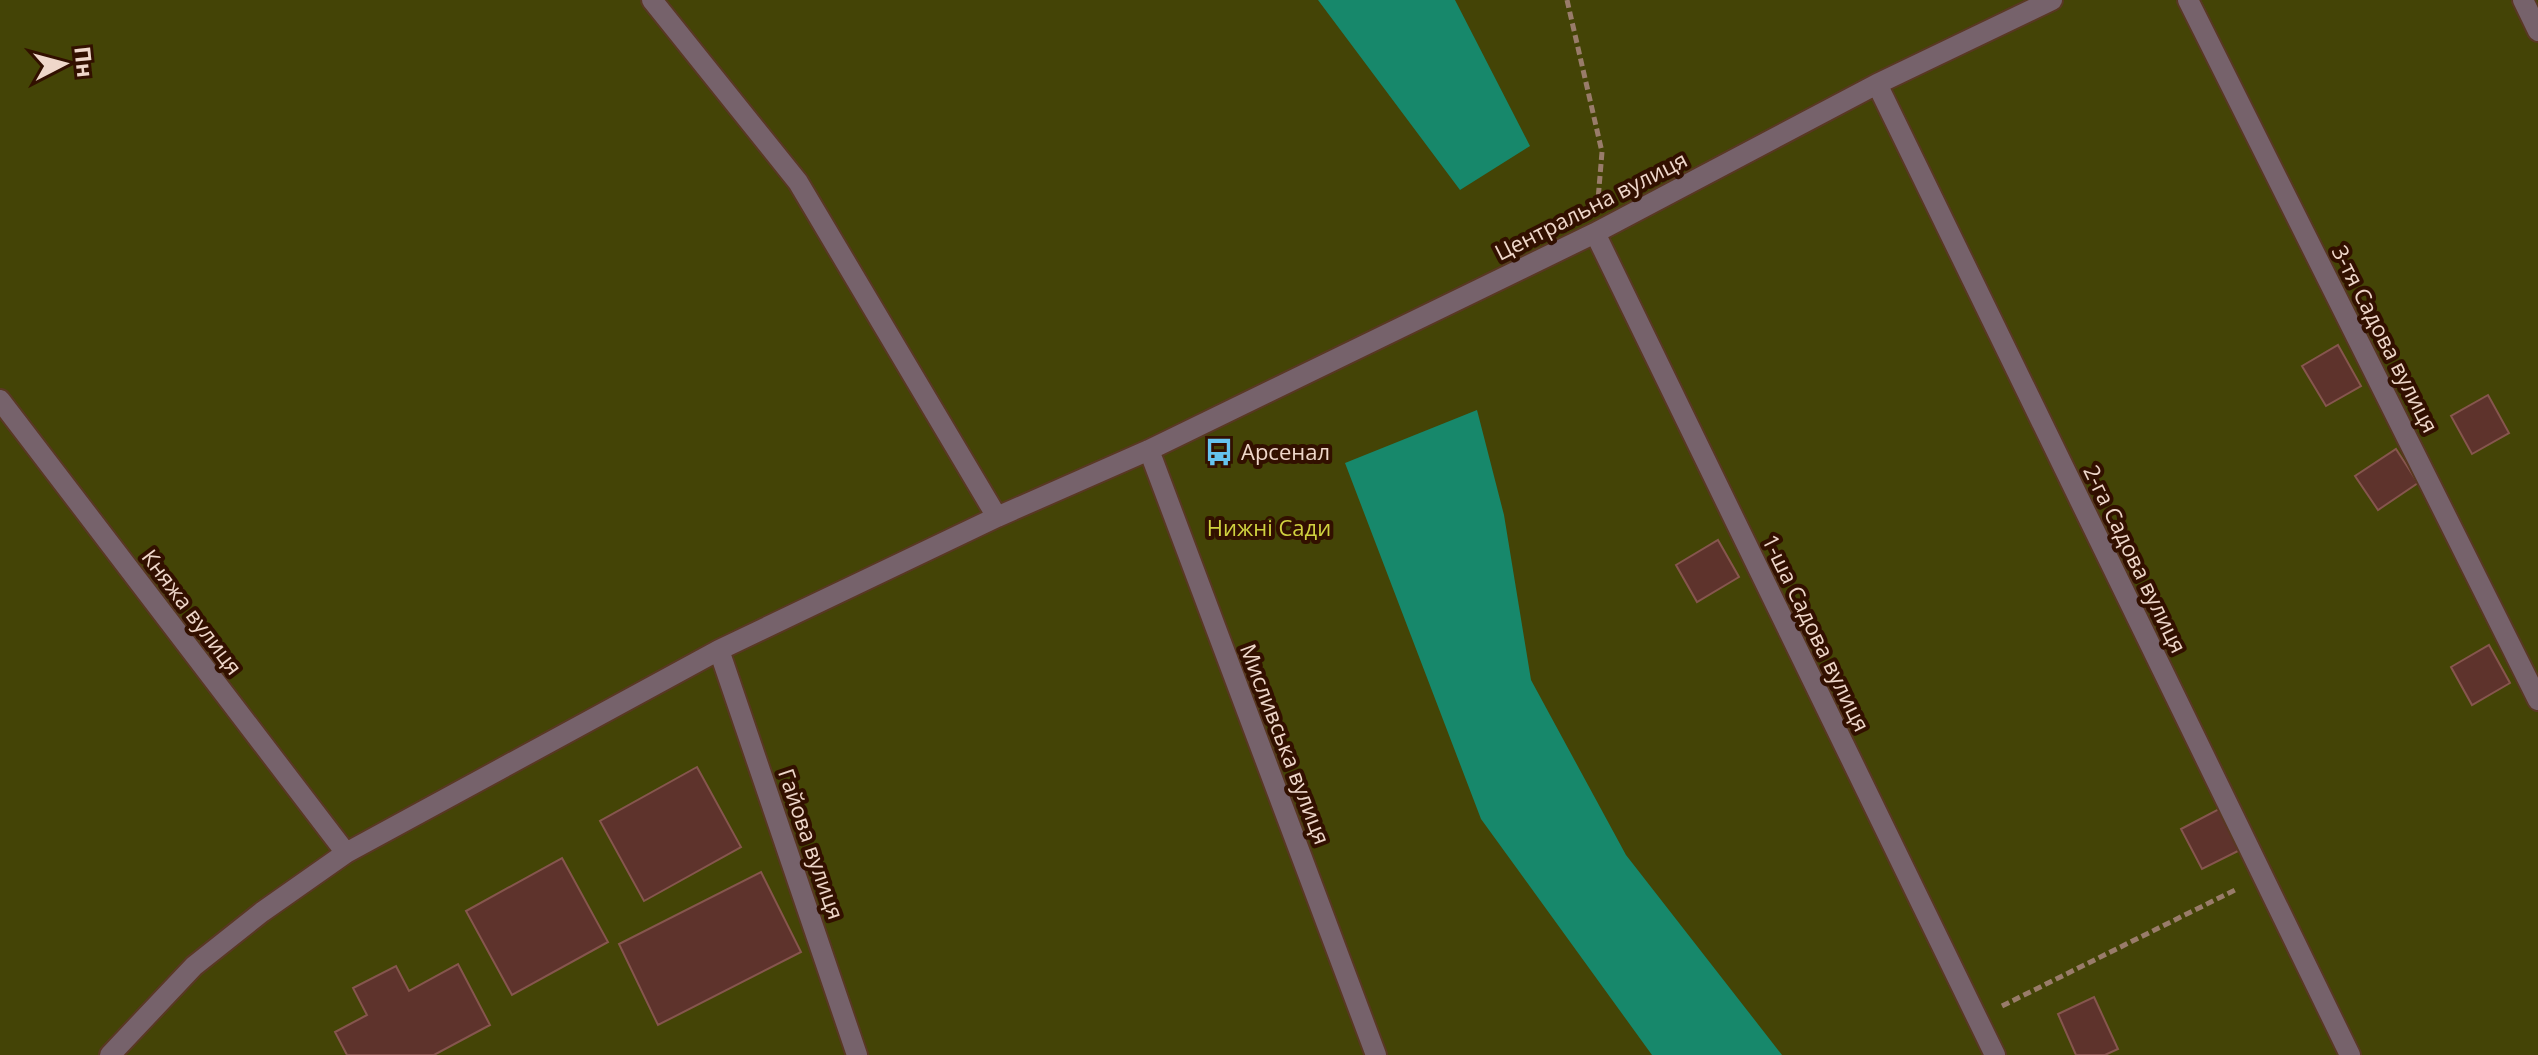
<svg xmlns="http://www.w3.org/2000/svg" width="2538" height="1055" font-family="'Open Sans',sans-serif">
	<rect width="100%" height="100%" fill="#3d1a03"/>
	<path fill="#444406" d="M 0,0 L 2538,0 L 2538,1055 L 0,1055 Z"/>
	<path fill="#17886b" d="M 1318,0 L 1455,0 L 1530,146 L 1460,190 Z
		M 1477,410 L 1504,515 L 1531,680 L 1626,855 L 1782,1055 L 1652,1055 L 1481,819 L 1345,463 Z"/>
	<path fill="#5e332c" stroke="#86564e" stroke-width="2" d="M 2338,345 L 2361,386 L 2326,406 L 2302,366 Z
		M 2488,395 L 2509,433 L 2472,454 L 2451,416 Z
		M 2396,449 L 2418,483 L 2378,510 L 2355,476 Z
		M 1718,540 L 1739,577 L 1697,602 L 1676,565 Z
		M 2489,645 L 2510,683 L 2472,705 L 2451,667 Z
		M 697,767 L 741,847 L 644,901 L 600,821 Z
		M 2219,809 L 2240,850 L 2202,869 L 2181,829 Z
		M 562,858 L 608,942 L 512,995 L 466,911 Z
		M 761,872 L 801,952 L 658,1025 L 619,944 Z
		M 458,964 L 490,1025 L 434,1055 L 347,1055 L 335,1032 L 367,1015 L 353,988 L 396,966 L 409,991 Z
		M 2094,997 L 2118,1049 L 2105,1055 L 2076,1055 L 2058,1014 Z"/>
	<g fill="none" stroke-linecap="round" stroke-linejoin="round">
		<defs>
			<path id="minor" d="M 652,0 L 798,182 L 997,517
				M 2188,0 L 2538,700
				M 2523,0 L 2538,31
				M 1877,84 L 2350,1055
				M 1595,233 L 1995,1055
				M 0,400 L 346,853
				M 1149,450 L 1376,1055
				M 719,650 L 857,1055
				M 110,1055 L 194,966 L 262,912 L 346,853 L 719,650 L 997,517 L 1149,450 L 1595,233 L 1877,84 L 2052,0"/>
		</defs>
		<use href="#minor" stroke="#593823" stroke-width="24"/>
		<path stroke="#997c6a" stroke-width="5" stroke-dasharray="8 4" stroke-linecap="butt" d="M 1567,0 L 1602,152 L 1598,200
			M 2002,1006 L 2237,889"/>
		<use href="#minor" stroke="#76626b" stroke-width="20"/>
	</g>
	<defs>
		<symbol id="bus-bare" viewBox="-9 -9 18 18"><path d="M-5-6H5V4H4V6H2V4H-2V6H-4V4H-5ZM-3.5-4V0h7V-4ZM-3.5 1.2v1.5H-2V1.2ZM2 1.2v1.5H3.5V1.2Z" fill="#66c4ef" stroke="#321000" stroke-width="2.5" paint-order="stroke"/></symbol>
	</defs>
	<g fill-rule="evenodd">
		<use href="#bus-bare" x="1199" y="432" width="40" height="40"/>
	</g>
	<g text-anchor="middle" stroke-width="8" stroke-linejoin="round" paint-order="stroke">
		<g font-size="22" fill="#efd7ca" stroke="#321000">
			<text transform="translate(1591 206) rotate(-27)" y="8">Центральна вулиця</text>
			<text transform="translate(2385 339) rotate(63)" y="8">3-тя Садова вулиця</text>
			<text transform="translate(2135 559) rotate(64)" y="8">2-га Садова вулиця</text>
			<text transform="translate(192 612) rotate(53)" y="8">Княжа вулиця</text>
			<text transform="translate(1816 633) rotate(64)" y="8">1-ша Садова вулиця</text>
			<text transform="translate(1285 744) rotate(69)" y="8">Мисливська вулиця</text>
			<text transform="translate(811 844) rotate(71)" y="8">Гайова вулиця</text>
		</g>
		<g font-size="22" fill="#efd7ca" stroke="#321000" text-anchor="start">
			<text x="1241" y="460">Арсенал</text>
		</g>
		<g font-size="22" fill="#d0d23f" stroke="#321000">
			<text x="1269" y="536">Нижні Сади</text>
		</g>
	</g>
	<g transform="translate(64 64) rotate(84)" stroke="#321000" stroke-width="6" paint-order="stroke">
	<path d="M0-6L14 30L0 20L-14 30Z" fill="#efd7ca"/>
	<text y="-12" font-size="22" font-weight="bold" text-anchor="middle" fill="#efd7ca">Пн</text>
	</g>
</svg>
